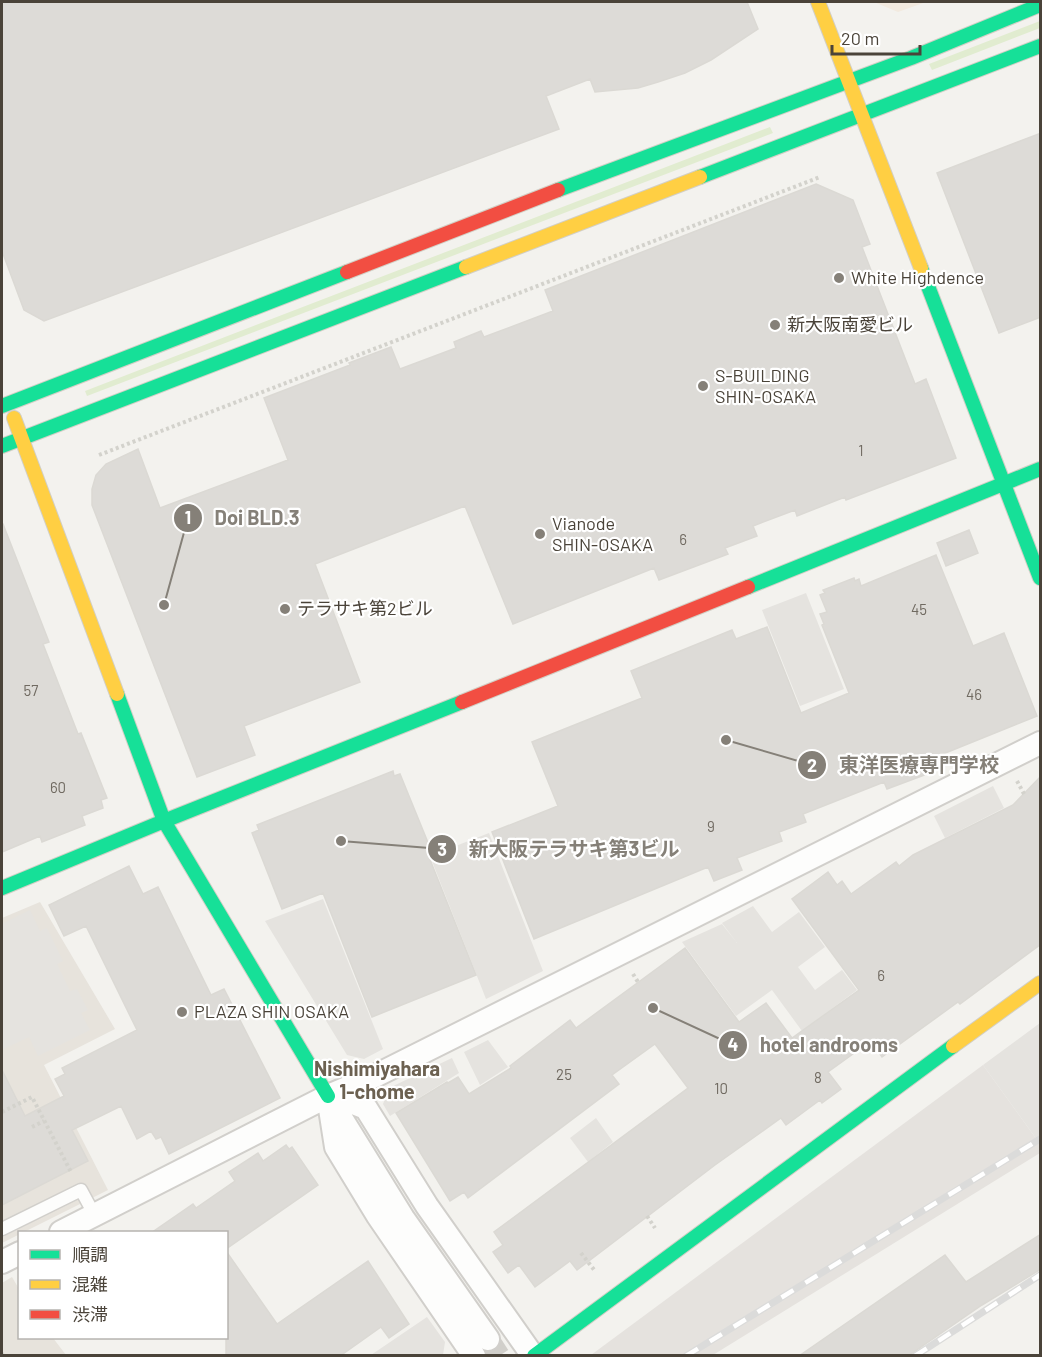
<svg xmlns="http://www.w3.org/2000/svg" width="1042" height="1357" font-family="Barlow,'Noto Sans JP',sans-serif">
	<rect width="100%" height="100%" fill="#f3f2ee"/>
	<path fill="#e7e3dc" d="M 40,902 L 115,1029 L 44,1065 L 108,1190 L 2,1243 L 2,918 Z
		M 12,1277 L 19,1289 L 20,1338 L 53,1338 L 66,1355 L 2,1355 L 2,1283 Z"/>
	<path fill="#f2eadf" d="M 874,2 L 926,2 L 898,12 Z"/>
	<path fill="#e5e2de" d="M 983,1065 L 1040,1144 L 1040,1153 L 713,1355 L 591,1355 Z"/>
	<path fill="#e1ecd0" d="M 1040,21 L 1040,28 L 932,70 L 929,64 Z
		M 770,127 L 773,133 L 87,396 L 85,391 Z"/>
	<path fill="#e5e3df" d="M 806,593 L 844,689 L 800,706 L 762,610 Z
		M 993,786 L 1004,808 L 945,838 L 934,816 Z
		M 489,833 L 543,971 L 486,999 L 430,856 Z
		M 323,899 L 383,1049 L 364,1059 L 347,1055 L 265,921 Z
		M 753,906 L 772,932 L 799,912 L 825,947 L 798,967 L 815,990 L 842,970 L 857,990 L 802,1031 L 772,990 L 736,1016 L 682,942 L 722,924 L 737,943 L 722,923 Z
		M 30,910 L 40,931 L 47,928 L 63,961 L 57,964 L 70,991 L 77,989 L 88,1010 L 81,1013 L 90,1030 L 38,1056 L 29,1037 L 2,1050 L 2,924 Z
		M 1040,1023 L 1040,1144 L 983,1065 Z
		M 488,1040 L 508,1067 L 480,1085 L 464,1052 Z
		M 452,1058 L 459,1073 L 390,1116 L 383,1104 L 389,1088 Z
		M 596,1118 L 613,1142 L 588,1162 L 570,1138 Z
		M 427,1317 L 445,1342 L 443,1355 L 371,1355 Z"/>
	<path fill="#dddbd7" stroke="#dbd9d4" stroke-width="1.5" d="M 2,2 L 747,2 L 758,29 L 711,60 L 685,73 L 658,82 L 638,88 L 595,92 L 590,79 L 546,96 L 559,129 L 44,321 L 24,310 L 2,251 Z
		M 1041,133 L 1041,317 L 999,333 L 937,173 Z
		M 816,184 L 853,200 L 870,244 L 862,247 L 915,384 L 926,379 L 956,458 L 846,500 L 845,497 L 797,516 L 795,510 L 753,526 L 757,536 L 725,548 L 728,554 L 659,580 L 654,568 L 513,624 L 465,506 L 315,564 L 360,682 L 244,726 L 255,755 L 197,777 L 92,505 L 92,489 L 96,475 L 106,464 L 138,449 L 160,508 L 288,460 L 264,398 L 350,365 L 349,363 L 391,347 L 400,369 L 456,348 L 454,342 L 481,331 L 484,337 L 553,311 L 545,290 Z
		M 2,524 L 3,524 L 49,642 L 43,644 L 78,734 L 81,733 L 107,798 L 101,800 L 103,808 L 82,816 L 85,825 L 42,842 L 40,836 L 2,852 Z
		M 969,530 L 978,553 L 946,566 L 937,543 Z
		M 936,555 L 973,646 L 1004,633 L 1037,716 L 933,758 L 938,769 L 927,774 L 887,789 L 884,782 L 803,814 L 806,822 L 779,832 L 782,841 L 737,858 L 742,870 L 714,881 L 708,867 L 534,939 L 492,832 L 558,806 L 532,742 L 642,698 L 631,671 L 732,630 L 736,639 L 767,627 L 801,713 L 849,693 L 822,625 L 824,624 L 820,614 L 827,612 L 820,595 L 825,593 L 823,590 L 854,578 L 855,581 L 859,579 L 861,586 Z
		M 393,771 L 394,776 L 400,774 L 431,850 L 427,852 L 476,975 L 372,1017 L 323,893 L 282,909 L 252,833 L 259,830 L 257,825 Z
		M 1041,776 L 1041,944 L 960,1004 L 958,1002 L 882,1057 L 871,1041 L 828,1072 L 841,1089 L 822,1103 L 820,1100 L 786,1125 L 781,1118 L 715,1165 L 577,1270 L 570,1261 L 535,1287 L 519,1265 L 508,1273 L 493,1252 L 503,1245 L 494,1232 L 688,1088 L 655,1044 L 612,1075 L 619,1084 L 468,1198 L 464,1192 L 450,1201 L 396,1113 L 447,1082 L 448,1083 L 458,1077 L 469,1094 L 511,1068 L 510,1066 L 570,1020 L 576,1028 L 685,948 L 739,1022 L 766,1003 L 792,1038 L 859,990 L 792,899 L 828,872 L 837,885 L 842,881 L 851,894 L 896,862 L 899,866 L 913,855 L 1013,805 Z
		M 129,866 L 143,894 L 158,887 L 211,995 L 224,989 L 280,1098 L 169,1154 L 161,1137 L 156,1139 L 151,1131 L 137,1139 L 121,1106 L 72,1130 L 88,1161 L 2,1205 L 2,1070 L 25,1116 L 64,1096 L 55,1079 L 65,1074 L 62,1068 L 137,1030 L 86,926 L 64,936 L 49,905 Z
		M 286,1145 L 289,1149 L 292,1147 L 318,1185 L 226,1249 L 226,1233 L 151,1233 L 193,1204 L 196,1208 L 235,1181 L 229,1172 L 258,1153 L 263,1161 Z
		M 1041,1234 L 1041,1269 L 982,1305 L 908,1356 L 799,1356 L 945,1255 L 966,1282 Z
		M 226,1251 L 277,1324 L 368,1261 L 409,1324 L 389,1338 L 381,1327 L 340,1356 L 226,1356 Z"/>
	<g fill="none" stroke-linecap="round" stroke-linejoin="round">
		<path stroke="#d1cfca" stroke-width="22" stroke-dasharray="22 11" stroke-linecap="butt" d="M 488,1339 L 499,1356"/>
		<defs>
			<path id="lane" d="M 2,1229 L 81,1190 L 95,1216"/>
			<path id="street" d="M 328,1096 L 351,1102 L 366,1108 L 427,1206 L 533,1356
				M 328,1096 L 336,1147 L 378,1216 L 474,1356
				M 335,1108 L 403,1218 L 488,1339
				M 61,1232 L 328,1096 L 375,1076 L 1040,743
				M 2,1262 L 20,1253"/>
			<path id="fast" d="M 700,177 L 1040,46
				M 558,190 L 911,58 L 1040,5
				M 921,268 L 1040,578
				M 2,406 L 347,272
				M 2,446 L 466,267
				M 748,587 L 1040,469
				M 117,694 L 164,821 L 328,1096
				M 2,888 L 164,821 L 462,702
				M 534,1356 L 953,1046"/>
			<path id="slow" d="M 818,2 L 921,268
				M 466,267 L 700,177
				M 14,418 L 117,694
				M 953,1046 L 1040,983"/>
			<path id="jam" d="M 347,272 L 558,190
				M 462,702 L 748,587"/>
		</defs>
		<use href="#lane" stroke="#d1cfcb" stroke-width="15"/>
		<use href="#street" stroke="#d1cfcb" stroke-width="26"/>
		<use href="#fast" stroke="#d2cfc5" stroke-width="16"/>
		<use href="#slow" stroke="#d2cfc5" stroke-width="16"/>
		<use href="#jam" stroke="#d2cfc5" stroke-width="16"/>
		<path stroke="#d3d2cc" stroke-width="4" stroke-dasharray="3 3" stroke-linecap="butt" d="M 99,455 L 820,177
			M 1017,781 L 1024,794
			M 633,974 L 638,982
			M 2,1112 L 32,1097 L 71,1172
			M 32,1127 L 44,1121
			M 647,1216 L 655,1228
			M 581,1253 L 595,1271
			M 2,1353 L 3,1356"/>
		<use href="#lane" stroke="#fdfdfc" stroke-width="12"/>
		<use href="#street" stroke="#fdfdfc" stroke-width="22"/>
		<use href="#fast" stroke="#16e098" stroke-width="14"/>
		<use href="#slow" stroke="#ffcf43" stroke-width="14"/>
		<use href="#jam" stroke="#f24e42" stroke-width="14"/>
		<defs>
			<path id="rail" d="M 686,1356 L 1040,1139
				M 915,1356 L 1040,1275"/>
		</defs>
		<use href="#rail" stroke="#dbdbda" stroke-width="7"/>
		<use href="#rail" stroke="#fff" stroke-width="4.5" stroke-dasharray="14" stroke-linecap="butt"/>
	</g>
	<g fill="#858078" stroke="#fff" stroke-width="2">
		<circle cx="839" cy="278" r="6"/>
		<circle cx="775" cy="325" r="6"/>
		<circle cx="703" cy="386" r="6"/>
		<circle cx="540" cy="534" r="6"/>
		<circle cx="285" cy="609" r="6"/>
		<circle cx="182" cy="1012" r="6"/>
	</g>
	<g text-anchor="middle" stroke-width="4.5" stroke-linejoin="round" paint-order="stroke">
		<g font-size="15" fill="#706a61">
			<text x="861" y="456">1</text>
			<text x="683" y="545">6</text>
			<text x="919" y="615">45</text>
			<text x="31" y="696">57</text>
			<text x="974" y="700">46</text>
			<text x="58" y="793">60</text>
			<text x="711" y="832">9</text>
			<text x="881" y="981">6</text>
			<text x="564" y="1080">25</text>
			<text x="818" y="1083">8</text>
			<text x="721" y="1094">10</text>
		</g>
		<g font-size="18" fill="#4a4339" stroke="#fff" text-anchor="start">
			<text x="851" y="284">White Highdence</text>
			<text x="787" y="331">新大阪南愛ビル</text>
			<text x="715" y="382">S-BUILDING<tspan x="715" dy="21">SHIN-OSAKA</tspan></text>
			<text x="552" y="530">Vianode<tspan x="552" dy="21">SHIN-OSAKA</tspan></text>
			<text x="297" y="615">テラサキ第2ビル</text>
			<text x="194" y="1018">PLAZA SHIN OSAKA</text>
		</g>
		<g font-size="20" font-weight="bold" fill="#6c6151" stroke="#fff">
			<text x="377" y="1076">Nishimiyahara<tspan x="377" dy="23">1-chome</tspan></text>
		</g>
	</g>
	<path fill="none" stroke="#858078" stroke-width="2" d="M164 605L188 518M726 740L812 765M341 841L442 849M653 1008L733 1045"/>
	<g fill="#858078" stroke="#fff" stroke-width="2">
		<circle cx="164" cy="605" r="6"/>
		<circle cx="726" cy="740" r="6"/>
		<circle cx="341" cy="841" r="6"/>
		<circle cx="653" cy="1008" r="6"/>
		<circle cx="188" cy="518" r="15"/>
		<circle cx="812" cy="765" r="15"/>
		<circle cx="442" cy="849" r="15"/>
		<circle cx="733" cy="1045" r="15"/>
	</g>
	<g font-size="18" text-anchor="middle" font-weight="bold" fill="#fff">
		<text x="188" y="524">1</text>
		<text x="812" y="772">2</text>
		<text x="442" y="856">3</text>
		<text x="733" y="1051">4</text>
	</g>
	<g font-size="20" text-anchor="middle" font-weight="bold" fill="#858078" stroke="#fff" stroke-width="4.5" stroke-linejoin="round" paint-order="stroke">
		<text x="257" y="525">Doi BLD.3</text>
		<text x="919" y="772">東洋医療専門学校</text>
		<text x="574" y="856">新大阪テラサキ第3ビル</text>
		<text x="829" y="1052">hotel androoms</text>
	</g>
	<rect width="1042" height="1357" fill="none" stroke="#4a4339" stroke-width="6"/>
	<rect x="18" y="1231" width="210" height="108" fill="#ffffff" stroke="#b7b4b0" stroke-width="1.5"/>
	<rect x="30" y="1250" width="30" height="9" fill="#16e098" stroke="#b7b4b0" stroke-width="1.5"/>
	<text x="72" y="1261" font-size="18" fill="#4a4339">順調</text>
	<rect x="30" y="1280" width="30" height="9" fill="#ffcf43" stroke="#b7b4b0" stroke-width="1.5"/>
	<text x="72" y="1291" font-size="18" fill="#4a4339">混雑</text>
	<rect x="30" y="1310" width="30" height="9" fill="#f24e42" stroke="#b7b4b0" stroke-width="1.5"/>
	<text x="72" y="1321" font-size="18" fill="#4a4339">渋滞</text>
	<path d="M832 45v9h88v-9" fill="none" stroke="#4a4339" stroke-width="3"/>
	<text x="841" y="45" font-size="18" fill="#4a4339" stroke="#ffffff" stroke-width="4.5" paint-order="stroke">20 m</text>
</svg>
